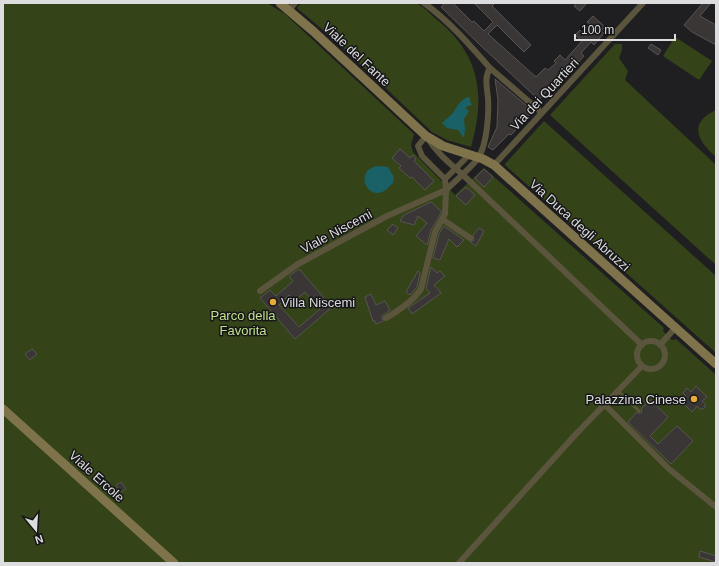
<svg xmlns="http://www.w3.org/2000/svg" width="719" height="566" font-family="Helvetica,sans-serif">
	<rect width="100%" height="100%" fill="#1f1f21"/>
	<path fill="#344418" d="M 3,3 L 267,3 L 285,14 L 414,134 L 411,145 L 413,152 L 455,195 L 484,168 L 664,328 L 663,331 L 672,340 L 676,339 L 716,375 L 716,563 L 3,563 Z
		M 301,3 C 328,3 354,3 381,3 C 391,3 403,1 414,3 C 422,4 430,14 436,19 C 480,54 486,95 471,147 L 447,140 L 432,132 L 336,41 L 297,8 Z
		M 675,37 L 712,61 L 699,80 L 663,56 Z
		M 615,44 L 622,44 L 622,50 L 619,58 L 628,71 L 625,80 L 716,165 L 716,265 L 550,115 Z
		M 716,110 L 716,157 C 697,141 688,123 716,110 Z
		M 544,121 L 716,276 L 716,353 L 505,165 L 505,164 Z"/>
	<path fill="#1a6067" d="M 468,97 L 470,98 L 470,101 L 472,105 L 466,107 L 466,109 L 469,111 L 464,119 L 465,129 L 464,138 L 458,130 L 447,128 L 442,123 C 445,120 449,117 452,114 C 457,107 460,100 468,97 Z
		M 378,166 L 388,167 L 394,177 L 393,183 C 390,185 388,189 384,191 C 367,201 353,170 378,166 Z"/>
	<path fill="#393635" stroke="#575453" fill-rule="evenodd" d="M 445,3 L 453,3 L 472,22 L 474,21 L 484,31 L 493,22 L 474,3 L 495,3 L 492,6 L 531,45 L 524,52 L 497,25 L 488,34 L 536,77 L 545,68 L 548,70 L 556,63 L 554,61 L 560,55 L 565,60 L 582,41 L 575,35 L 580,30 L 582,32 L 590,24 L 587,22 L 593,16 L 605,27 L 601,31 L 604,33 L 594,45 L 591,42 L 581,53 L 584,56 L 576,65 L 574,63 L 549,91 L 548,90 L 539,100 L 480,45 L 441,7 Z
		M 577,3 L 587,3 L 580,11 L 574,6 Z
		M 703,3 L 711,3 L 700,16 L 716,25 L 716,45 L 692,32 L 684,25 Z
		M 651,44 L 661,50 L 658,55 L 648,48 Z
		M 495,79 L 533,111 L 511,135 L 509,134 L 493,150 L 488,147 L 497,127 L 498,100 Z
		M 400,149 L 410,158 L 413,155 L 416,159 L 414,161 L 434,181 L 425,190 L 412,177 L 410,178 L 399,168 L 401,166 L 392,158 Z
		M 484,169 L 493,177 L 484,187 L 475,178 Z
		M 466,187 L 475,195 L 466,205 L 456,196 Z
		M 431,202 L 441,211 L 441,213 L 431,230 L 427,245 L 416,236 L 427,223 L 418,216 L 414,225 L 400,221 L 404,215 Z
		M 393,224 L 398,228 L 393,235 L 387,230 Z
		M 444,226 L 464,240 L 457,247 L 449,239 L 440,260 L 433,258 L 439,234 Z
		M 479,228 L 484,231 L 476,246 L 470,242 L 474,240 L 473,235 Z
		M 431,267 L 437,273 L 440,271 L 445,276 L 434,285 L 441,293 L 412,314 L 408,308 L 430,293 L 426,288 Z
		M 299,269 L 332,307 L 295,339 L 260,298 L 270,290 L 276,296 L 293,281 L 289,276 ZM 305,292 L 320,309 L 299,327 L 279,305 L 289,295 L 294,301 Z
		M 418,271 L 420,273 L 417,287 L 410,295 L 406,292 Z
		M 371,294 L 376,305 L 385,301 L 390,310 L 382,316 L 382,318 L 383,321 L 376,324 L 374,320 L 373,321 L 365,297 Z
		M 32,349 L 37,354 L 30,360 L 25,354 Z
		M 696,386 L 707,397 L 702,401 L 705,404 L 705,407 L 703,409 L 700,409 L 697,406 L 692,412 L 681,401 L 686,396 L 683,393 L 687,388 L 691,392 Z
		M 650,400 L 668,417 L 650,436 L 658,444 L 677,426 L 693,441 L 671,464 L 628,422 L 636,413 L 641,413 L 642,411 L 641,409 Z
		M 121,482 L 126,489 L 121,492 L 116,485 Z
		M 700,551 L 716,556 L 716,562 L 699,557 Z"/>
	<g fill="none" stroke-linecap="round" stroke-linejoin="round">
		<path stroke="#5c553d" stroke-width="3" d="M 618,391 L 639,411"/>
		<path stroke="#5c553d" stroke-width="6" d="M 289,10 L 295,3
			M 490,68 L 542,113
			M 469,155 L 445,179 L 422,156 L 418,146 L 426,136 C 436,152 448,162 462,174 L 642,345
			M 494,165 L 643,3
			M 442,219 L 470,238
			M 260,291 L 298,264 L 387,216 L 446,190 L 445,179
			M 386,318 C 398,311 413,301 421,289 L 435,232 L 445,214 L 446,190 C 454,182 475,164 479,157 C 487,142 489,115 488,98 C 487,88 484,77 490,68 C 469,44 450,22 424,3
			M637 355a14 14 0 1 1 28 0a14 14 0 1 1-28 0Z
			M 660,345 L 676,327
			M 605,405 L 669,469 L 716,507
			M 459,563 L 576,434 L 642,366"/>
		<path stroke="#7f734c" stroke-width="9" d="M 280,3 L 313,31 L 426,136 L 443,146 L 483,159 L 494,165 L 716,364
			M 3,409 L 174,563"/>
	</g>
	<g fill="#e8ab37" stroke="#161618" stroke-width="1.5">
		<circle cx="273" cy="302" r="4"/>
		<circle cx="694" cy="399" r="4"/>
	</g>
	<g text-anchor="middle" stroke-width="3" stroke-linejoin="round" paint-order="stroke">
		<g font-size="13" fill="#dddddf" stroke="#161618">
			<text transform="translate(357 54) rotate(43)" y="5">Viale del Fante</text>
			<text transform="translate(544 94) rotate(-47)" y="5">Via dei Quartieri</text>
			<text transform="translate(580 225) rotate(42)" y="5">Via Duca degli Abruzzi</text>
			<text transform="translate(336 231) rotate(-28)" y="5">Viale Niscemi</text>
			<text transform="translate(97 476) rotate(42)" y="5">Viale Ercole</text>
		</g>
		<g font-size="13" fill="#dddddf" stroke="#161618" text-anchor="start">
			<text x="281" y="307">Villa Niscemi</text>
			<text x="686" y="404" text-anchor="end">Palazzina Cinese</text>
		</g>
		<g font-size="13" fill="#bfe08c" stroke="#161618">
			<text x="243" y="320">Parco della<tspan x="243" dy="15">Favorita</tspan></text>
		</g>
	</g>
	<rect width="719" height="566" fill="none" stroke="#dddddf" stroke-width="8"/>
	<g transform="translate(36 530) rotate(162)" stroke="#161618" stroke-width="3" paint-order="stroke">
	<path d="M0-3L7 15L0 10L-7 15Z" fill="#dddddf"/>
	<text y="-6" font-size="11" font-weight="bold" text-anchor="middle" fill="#dddddf">N</text>
	</g>
	<path d="M575 34v6h100v-6" fill="none" stroke="#dddddf" stroke-width="2"/>
	<text x="581" y="34" font-size="12" fill="#dddddf" stroke="#161618" stroke-width="3" paint-order="stroke">100 m</text>
</svg>
